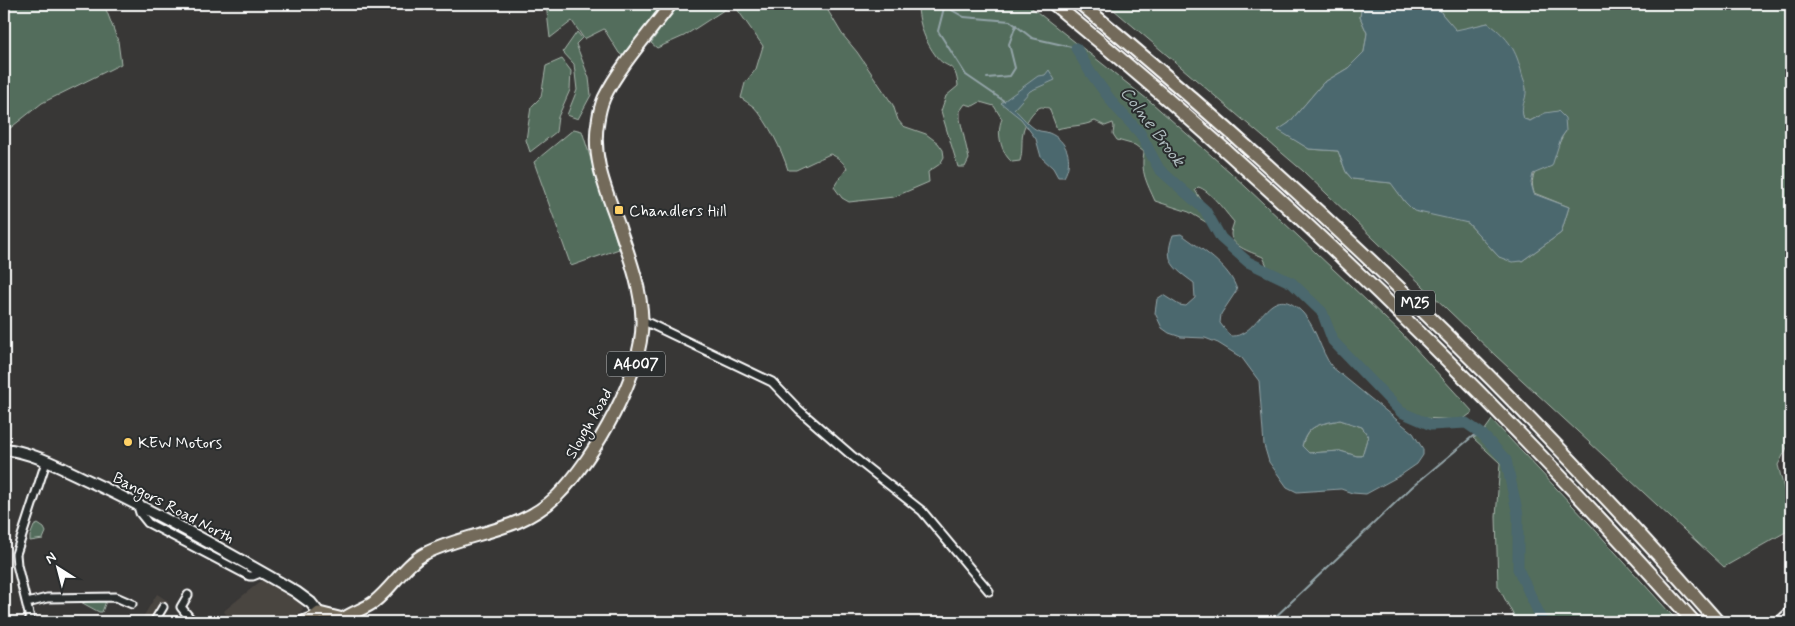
<svg xmlns="http://www.w3.org/2000/svg" width="1795" height="626" font-family="Mynerve,sans-serif">
	<rect width="100%" height="100%" fill="#383736"/>
	<filter id="ink" filterUnits="userSpaceOnUse"><feTurbulence type="fractalNoise" baseFrequency=".02" numOctaves="2"/><feDisplacementMap in="SourceGraphic" scale="10" xChannelSelector="R" yChannelSelector="G"/><feConvolveMatrix kernelMatrix="1 2 1 2 8 2 1 2 1" color-interpolation-filters="sRGB"/></filter>
	<g filter="url(#ink)">
		<path fill="#494440" d="M 262,580 L 301,603 L 303,609 L 299,614 L 282,622 L 237,622 L 230,615 L 228,616 L 224,612 L 225,610 Z
			M 157,594 L 168,601 L 165,605 L 169,608 L 161,622 L 140,622 Z"/>
		<path fill="#536d5b" stroke="#a9b6ad" d="M 4,4 L 104,4 L 118,41 L 121,64 L 42,103 L 4,133 Z
			M 546,4 L 665,4 L 625,58 L 619,53 L 604,29 L 584,39 L 572,21 L 550,38 Z
			M 679,4 L 824,4 L 842,34 L 857,52 L 893,105 L 898,120 L 903,126 L 926,134 L 938,143 L 943,150 L 944,157 L 940,164 L 928,172 L 929,182 L 894,197 L 849,202 L 842,198 L 834,187 C 838,179 843,175 847,168 C 842,161 838,157 830,154 L 796,170 L 788,170 C 782,150 768,122 754,107 C 750,104 745,101 741,98 L 745,83 L 756,69 L 763,46 L 737,9 L 730,6 L 684,36 L 657,48 L 651,43 C 660,29 670,17 679,4 Z
			M 879,4 L 1027,4 L 1152,103 L 1230,172 L 1402,334 L 1473,412 L 1462,420 L 1422,418 L 1401,407 L 1334,339 L 1326,313 L 1298,284 L 1269,270 L 1263,257 C 1254,253 1231,247 1231,234 C 1231,230 1233,226 1234,222 C 1226,213 1209,189 1198,187 L 1195,190 L 1215,222 L 1209,224 L 1189,212 L 1155,201 C 1147,183 1140,172 1144,152 L 1135,145 L 1117,140 L 1113,134 L 1114,127 L 1113,123 L 1105,126 L 1095,121 C 1081,127 1071,125 1057,129 L 1049,108 C 1049,108 1042,107 1041,107 C 1033,109 1024,125 1023,132 C 1021,142 1023,151 1020,161 L 1012,162 C 1001,153 996,132 1002,119 L 994,106 L 980,102 L 973,106 L 965,104 L 960,111 L 960,119 L 969,159 L 965,167 L 958,167 L 941,111 L 946,96 L 958,86 C 956,61 946,70 936,56 C 925,41 920,27 918,9 L 911,6 Z
			M 1107,4 L 1362,4 L 1360,17 L 1367,33 L 1364,52 L 1348,68 L 1323,83 L 1289,123 L 1279,130 L 1309,149 L 1338,151 L 1346,172 L 1352,179 L 1392,183 L 1405,202 L 1468,223 L 1499,257 L 1522,261 L 1561,233 L 1569,207 L 1534,193 C 1527,169 1544,167 1556,149 C 1560,143 1561,137 1566,131 L 1545,113 L 1530,121 L 1524,119 L 1521,110 L 1526,89 L 1488,23 L 1456,31 L 1442,14 L 1437,4 L 1791,4 L 1791,440 L 1778,465 L 1791,517 L 1791,529 L 1724,567 L 1496,356 L 1303,171 Z
			M 577,32 L 582,38 L 576,44 L 589,78 L 591,95 L 578,119 L 567,115 L 577,90 L 574,64 L 563,52 Z
			M 562,59 L 571,71 L 570,90 L 558,117 L 556,132 L 530,152 L 526,140 L 531,107 L 541,97 L 546,66 Z
			M 574,129 L 582,131 L 619,249 L 571,266 L 534,162 Z
			M 1340,420 L 1362,427 L 1368,436 L 1362,456 L 1357,456 L 1340,451 L 1309,453 L 1302,446 C 1308,424 1320,424 1340,420 Z
			M 1492,420 L 1588,522 L 1678,622 L 1517,622 L 1498,586 L 1496,517 L 1500,463 L 1473,438 L 1482,434 Z
			M 38,524 L 44,528 L 46,532 L 43,539 L 30,541 L 30,536 L 34,526 Z
			M 77,600 L 105,600 L 106,601 L 102,612 L 99,612 Z"/>
		<path fill="#4b686e" stroke="#93a4a8" fill-rule="evenodd" d="M 1362,4 L 1437,4 L 1442,14 L 1456,30 L 1488,23 C 1509,38 1516,50 1522,74 C 1523,78 1526,84 1526,89 C 1527,102 1519,105 1524,119 L 1530,121 L 1545,113 L 1558,111 L 1565,118 L 1566,131 L 1561,138 L 1552,166 L 1533,174 L 1531,183 L 1534,194 L 1569,207 L 1561,233 L 1522,261 L 1512,262 L 1499,257 L 1468,223 L 1414,211 L 1405,202 L 1391,183 L 1352,179 L 1346,172 L 1338,151 L 1309,149 L 1278,130 L 1289,123 L 1323,83 L 1348,68 L 1364,52 L 1367,33 L 1360,17 Z
			M 1049,70 L 1055,80 L 1030,91 L 1014,109 C 1021,115 1029,126 1037,130 C 1041,132 1045,131 1049,133 C 1067,140 1074,160 1064,177 L 1058,177 L 1053,168 L 1041,157 L 1036,139 L 1021,119 L 1001,103 L 1038,76 L 1045,75 Z
			M 1181,234 C 1201,249 1230,266 1237,290 L 1221,314 L 1220,323 L 1230,336 C 1233,336 1238,336 1241,334 C 1263,324 1272,281 1303,313 C 1317,329 1320,350 1332,367 L 1413,433 L 1423,449 L 1423,455 L 1417,464 L 1401,475 L 1366,494 L 1352,493 L 1341,489 L 1297,492 L 1287,487 L 1269,462 L 1264,445 L 1259,381 L 1242,358 L 1218,343 L 1205,338 L 1181,337 L 1169,333 L 1162,328 L 1155,313 L 1157,299 L 1163,295 L 1179,305 L 1186,306 L 1195,298 L 1194,283 C 1174,268 1163,262 1173,235 ZM 1340,420 L 1362,427 L 1368,436 L 1362,456 L 1357,456 L 1340,451 L 1309,453 L 1302,446 C 1307,424 1321,424 1340,420 Z"/>
		<g fill="none" stroke-linecap="round" stroke-linejoin="round">
			<path stroke="#93a4a8" stroke-width="2" d="M 945,4 L 938,31 L 966,75 L 1004,101
				M 946,4 L 948,8 L 964,17 L 1010,21 L 1032,38 L 1076,48
				M 987,78 L 1010,76 L 1015,68 L 1009,44 L 1016,25
				M 1270,622 L 1413,486 L 1473,436 L 1482,434"/>
			<path stroke="#4b686e" stroke-width="11" d="M 1076,48 L 1090,72 L 1115,106 L 1140,133 L 1159,169 L 1205,210 L 1221,238 L 1248,262 L 1292,283 L 1322,312 L 1333,341 L 1401,412 L 1431,425 L 1466,423 L 1482,434 L 1506,460 L 1518,515 L 1518,569 L 1543,622"/>
			<defs>
				<path id="street" d="M 642,320 L 772,382 L 799,410 L 851,455 L 922,511 L 989,591
					M 137,503 L 140,513 L 148,523 L 249,576 L 253,576 L 263,572
					M 188,595 L 181,607 L 193,622
					M 27,603 L 47,598 L 116,597 L 132,604
					M 31,622 L 17,565 L 16,554 L 46,462
					M 154,622 L 163,607
					M 1778,622 L 1791,610"/>
				<path id="secondary" d="M 4,449 C 32,452 60,467 85,479 C 158,513 227,552 296,592 L 311,603 L 319,613"/>
				<path id="primary" d="M 303,622 L 313,618 L 319,613 L 343,619 C 352,612 365,609 374,602 C 393,587 405,564 426,553 C 471,531 519,533 557,496 C 594,459 644,372 642,319 C 641,287 629,256 619,226 C 607,192 591,158 598,121 C 599,114 601,105 604,98 C 619,67 650,32 671,4"/>
				<path id="highway" d="M 1054,4 C 1284,191 1497,401 1694,622
					M 1081,4 C 1309,193 1523,399 1718,622"/>
			</defs>
			<use href="#street" stroke="#fff" stroke-width="11"/>
			<use href="#secondary" stroke="#fff" stroke-width="14"/>
			<use href="#primary" stroke="#fff" stroke-width="15"/>
			<use href="#highway" stroke="#fff" stroke-width="16"/>
			<use href="#street" stroke="#2a2d2e" stroke-width="7"/>
			<use href="#secondary" stroke="#2a2d2e" stroke-width="10"/>
			<use href="#primary" stroke="#736b5a" stroke-width="11"/>
			<use href="#highway" stroke="#736b5a" stroke-width="12"/>
		</g>
	</g>
	<g fill="#ffd166" stroke="#2a2d2e" stroke-width="2">
		<rect x="614" y="205" width="10" height="10" rx="2.5"/>
		<circle cx="128" cy="442" r="5"/>
	</g>
	<g text-anchor="middle" stroke-width="4" stroke-linejoin="round" paint-order="stroke">
		<g fill="#2a2d2e" stroke="#bfc0c0" stroke-width="1">
			<rect x="1395" y="290.5" width="40" height="25" rx="4"/>
			<rect x="607" y="351.5" width="58" height="25" rx="4"/>
		</g>
		<g font-size="15" font-weight="bold" fill="#fff">
			<text x="1415" y="308">M25</text>
			<text x="636" y="369">A4007</text>
		</g>
		<g font-size="16" fill="#fff" stroke="#2a2d2e" text-anchor="start">
			<text x="629" y="216">Chandlers Hill</text>
			<text x="138" y="448">KEW Motors</text>
		</g>
		<g font-size="16" fill="#fff" stroke="#2a2d2e">
			<text transform="translate(588 423) rotate(-60)" y="6">Slough Road</text>
			<text transform="translate(174 507) rotate(28)" y="6">Bangors Road North</text>
		</g>
		<g font-size="18" font-style="italic" fill="#aebbbe" stroke="#2a2d2e">
			<text transform="translate(1153 126) rotate(53)" y="6">Colne Brook</text>
		</g>
	</g>
	<rect width="1795" height="626" fill="none" stroke="#2a2d2e" stroke-width="20"/>
	<rect x="10" y="10" width="1775" height="606" fill="none" stroke="#fff" stroke-width="2" filter="url(#ink)"/>
	<g transform="translate(58 568) rotate(324)" stroke="#2a2d2e" stroke-width="4" paint-order="stroke">
	<path d="M0-4L9 19L0 12L-9 19Z" fill="#ffffff"/>
	<text y="-8" font-size="14" font-weight="bold" text-anchor="middle" fill="#ffffff">N</text>
	</g>
</svg>
